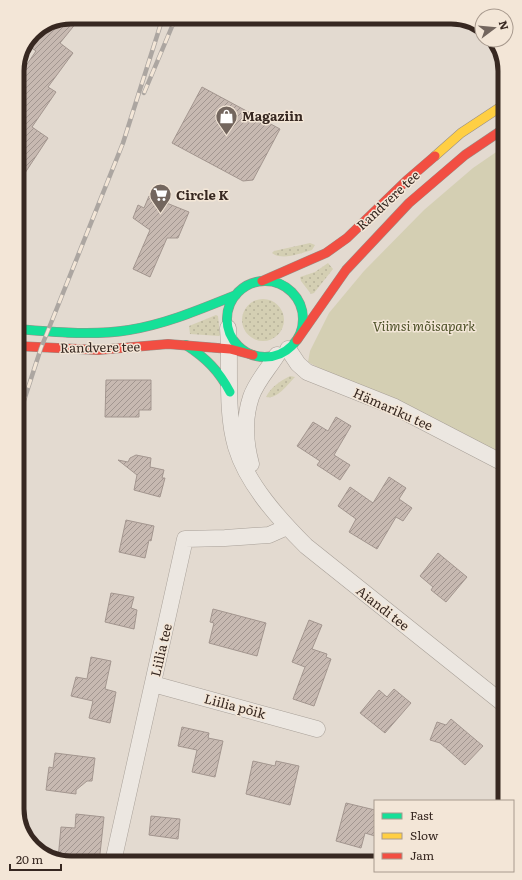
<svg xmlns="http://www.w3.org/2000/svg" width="522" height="880" font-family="Literata,serif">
	<defs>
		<pattern id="grass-dots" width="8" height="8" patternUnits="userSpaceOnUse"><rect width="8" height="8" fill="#d4cfb3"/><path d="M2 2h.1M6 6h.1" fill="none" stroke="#b7b29a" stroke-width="1.8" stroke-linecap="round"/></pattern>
		<pattern id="building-hatch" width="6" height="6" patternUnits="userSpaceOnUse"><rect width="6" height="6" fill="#c7b9b1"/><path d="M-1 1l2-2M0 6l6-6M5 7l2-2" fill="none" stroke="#a29690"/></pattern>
	</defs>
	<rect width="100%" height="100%" fill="#e3dad0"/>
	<path fill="url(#grass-dots)" d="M 310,243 L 315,245 L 312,250 C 301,253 282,261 272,253 L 274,251 Z
		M 328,263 L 333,269 L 314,293 L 311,294 L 301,281 L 300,277 L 315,272 Z
		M242 320a21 21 0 1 1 42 0a21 21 0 1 1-42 0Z
		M 216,315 L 218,316 L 220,335 L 219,336 L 190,334 L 189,326 Z
		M 290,376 L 295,377 C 288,384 277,400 266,397 C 271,387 280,381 290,376 Z"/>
	<path fill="#d4cfb3" d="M 505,146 L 505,456 L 334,376 L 308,362 L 310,351 L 329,313 L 364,271 L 424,210 L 473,168 Z"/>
	<path fill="url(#building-hatch)" stroke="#a3968f" d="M 71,17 L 81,17 L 60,43 L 73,53 L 48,87 L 56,92 L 32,127 L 48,138 L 17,185 L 17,79 L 36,51 L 30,47 L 45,28 Z
		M 202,87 L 280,129 L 253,180 L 243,181 L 172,143 Z
		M 149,196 L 189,212 L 178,238 L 167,238 L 150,277 L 133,269 L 150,230 L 133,218 L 138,205 L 144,208 Z
		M 106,380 L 151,380 L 151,410 L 139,410 L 139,417 L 105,417 Z
		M 336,417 L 351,426 L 334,455 L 350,465 L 340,480 L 317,465 L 320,461 L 297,446 L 313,422 L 328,431 Z
		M 136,455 L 151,458 L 150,467 L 164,470 L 162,478 L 165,478 L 160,497 L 134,490 L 137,475 L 118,460 L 128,462 L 130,458 Z
		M 389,477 L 406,488 L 399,499 L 412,508 L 403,521 L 396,517 L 377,549 L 349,532 L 356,519 L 338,506 L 350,487 L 373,503 Z
		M 126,520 L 154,526 L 151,541 L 149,540 L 145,558 L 119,552 Z
		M 438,553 L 467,577 L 446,602 L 431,590 L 433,587 L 420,576 Z
		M 111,593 L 134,597 L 131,608 L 137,610 L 134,629 L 105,622 Z
		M 213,609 L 266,623 L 257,656 L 209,643 L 214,623 L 210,622 Z
		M 309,620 L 322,625 L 312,649 L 327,654 L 326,657 L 331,659 L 314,706 L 293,699 L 305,667 L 292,662 Z
		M 91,657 L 111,661 L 105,689 L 116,692 L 110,723 L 89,718 L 93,701 L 71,696 L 76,677 L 87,679 Z
		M 394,689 L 411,703 L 385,733 L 360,713 L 379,690 L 387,697 Z
		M 451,719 L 483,746 L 465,765 L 440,743 L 430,740 L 437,722 L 446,725 Z
		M 182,727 L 209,733 L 208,738 L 223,741 L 215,777 L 192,772 L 197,750 L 178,746 Z
		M 55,753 L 95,758 L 92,781 L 87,781 L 76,790 L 76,794 L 46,790 L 49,767 L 53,768 Z
		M 253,761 L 275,766 L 276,761 L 299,766 L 290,805 L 246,794 Z
		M 346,803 L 375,810 L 375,836 L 365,833 L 361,848 L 336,841 Z
		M 76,814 L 104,817 L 99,863 L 58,859 L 61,827 L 75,828 Z
		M 151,816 L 180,819 L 178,839 L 149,835 Z"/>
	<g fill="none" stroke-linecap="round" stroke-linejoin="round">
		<defs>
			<path id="street" d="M 228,328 C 231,367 225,409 236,447 C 247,484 279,519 306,546 L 505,705
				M 288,349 L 298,364 L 307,372 L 395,407 L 505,464
				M 251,464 C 245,442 244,418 251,397 C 256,382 269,368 277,355
				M 153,684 L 317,729
				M 113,862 L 185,539 L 225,538 L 269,535 L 287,527"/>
			<path id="fast" d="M227 319a38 38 0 1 1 76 0a38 38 0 1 1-76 0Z
				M 17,329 C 54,332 92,336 129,330 C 166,324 201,309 236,295
				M 186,345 C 206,358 219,371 230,392"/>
			<path id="slow" d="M 435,156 L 461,133 L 505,104"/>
			<path id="jam" d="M 262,281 L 326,253 L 347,238 L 406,181 L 435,156
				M 297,340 L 346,270 L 409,203 L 465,155 L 505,128
				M 17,346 L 98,350 L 168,344 L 230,349 L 253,355"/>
		</defs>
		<use href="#street" stroke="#a8a098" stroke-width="17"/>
		<use href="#fast" stroke="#988f88" stroke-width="10"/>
		<use href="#slow" stroke="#988f88" stroke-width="10"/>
		<use href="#jam" stroke="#988f88" stroke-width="10"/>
		<use href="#street" stroke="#ece7e1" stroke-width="16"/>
		<use href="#fast" stroke="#16e098" stroke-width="9"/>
		<use href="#slow" stroke="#ffcf43" stroke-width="9"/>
		<use href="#jam" stroke="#f24e42" stroke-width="9"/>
		<defs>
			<path id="rail" d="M 144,93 L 176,17
				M 17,422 L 41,348 L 123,143 L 163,17"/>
		</defs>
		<use href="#rail" stroke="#aca6a1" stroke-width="4.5"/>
		<use href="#rail" stroke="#f3e6d7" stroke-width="3" stroke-dasharray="9" stroke-linecap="butt"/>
	</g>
	<defs>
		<symbol id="shop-pin" viewBox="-11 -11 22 30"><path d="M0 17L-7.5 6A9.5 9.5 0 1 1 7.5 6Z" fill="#73665e" stroke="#f3e6d7"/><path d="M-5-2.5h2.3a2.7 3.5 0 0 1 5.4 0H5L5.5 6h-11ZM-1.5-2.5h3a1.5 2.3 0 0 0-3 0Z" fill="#fff"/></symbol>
		<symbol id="supermarket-pin" viewBox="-11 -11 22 30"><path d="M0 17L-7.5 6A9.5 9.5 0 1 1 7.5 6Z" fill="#73665e" stroke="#f3e6d7"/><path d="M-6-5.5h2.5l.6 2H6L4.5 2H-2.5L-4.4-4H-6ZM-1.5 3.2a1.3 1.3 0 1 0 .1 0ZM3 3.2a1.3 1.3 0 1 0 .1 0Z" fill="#fff"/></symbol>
	</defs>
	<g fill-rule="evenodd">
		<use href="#shop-pin" x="214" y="104" width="25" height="34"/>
		<use href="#supermarket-pin" x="148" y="182" width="25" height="34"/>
	</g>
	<g text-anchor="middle" stroke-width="3" stroke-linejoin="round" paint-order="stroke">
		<g font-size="13" font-weight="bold" fill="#372821" stroke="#f3e6d7" text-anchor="start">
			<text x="242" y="121">Magaziin</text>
			<text x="176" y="200">Circle K</text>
		</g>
		<g font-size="13" fill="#372821" stroke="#f3e6d7">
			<text transform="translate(388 200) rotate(-43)" y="5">Randvere tee</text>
			<text transform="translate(100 347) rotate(-1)" y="5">Randvere tee</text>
			<text transform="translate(393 409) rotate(24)" y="5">Hämariku tee</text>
			<text transform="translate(383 608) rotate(38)" y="5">Aiandi tee</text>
			<text transform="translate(161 650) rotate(-77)" y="5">Liilia tee</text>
			<text transform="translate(235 706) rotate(15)" y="5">Liilia põik</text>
		</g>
		<g font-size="13" font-style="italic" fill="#4e5229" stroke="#f3e6d7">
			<text x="424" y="331">Viimsi mõisapark</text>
		</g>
	</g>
	<path d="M0 0H522V880H0ZM71 24H451A47 47 0 0 1 498 71V809A47 47 0 0 1 451 856H71A47 47 0 0 1 24 809V71A47 47 0 0 1 71 24Z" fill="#f3e6d7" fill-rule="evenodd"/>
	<path fill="none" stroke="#372821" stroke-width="5" d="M71 24H451A47 47 0 0 1 498 71V809A47 47 0 0 1 451 856H71A47 47 0 0 1 24 809V71A47 47 0 0 1 71 24Z"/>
	<rect x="374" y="800" width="140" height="72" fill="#f3e6d7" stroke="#a89a8e"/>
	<rect x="382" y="813" width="20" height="6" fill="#16e098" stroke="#a89a8e"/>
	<text x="410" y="820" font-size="12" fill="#372821">Fast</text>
	<rect x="382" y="833" width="20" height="6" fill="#ffcf43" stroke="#a89a8e"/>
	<text x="410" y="840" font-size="12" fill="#372821">Slow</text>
	<rect x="382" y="853" width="20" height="6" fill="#f24e42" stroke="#a89a8e"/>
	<text x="410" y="860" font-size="12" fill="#372821">Jam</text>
	<g transform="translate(494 28) rotate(74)"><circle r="19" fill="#f3e6d7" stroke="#a89a8e"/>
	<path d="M0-3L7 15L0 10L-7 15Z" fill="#73665e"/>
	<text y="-6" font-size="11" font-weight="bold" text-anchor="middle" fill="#372821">N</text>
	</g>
	<path d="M10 864v6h51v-6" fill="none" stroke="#372821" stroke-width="2"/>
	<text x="16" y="864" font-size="12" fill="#372821" stroke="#f3e6d7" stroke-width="3" paint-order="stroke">20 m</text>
</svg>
